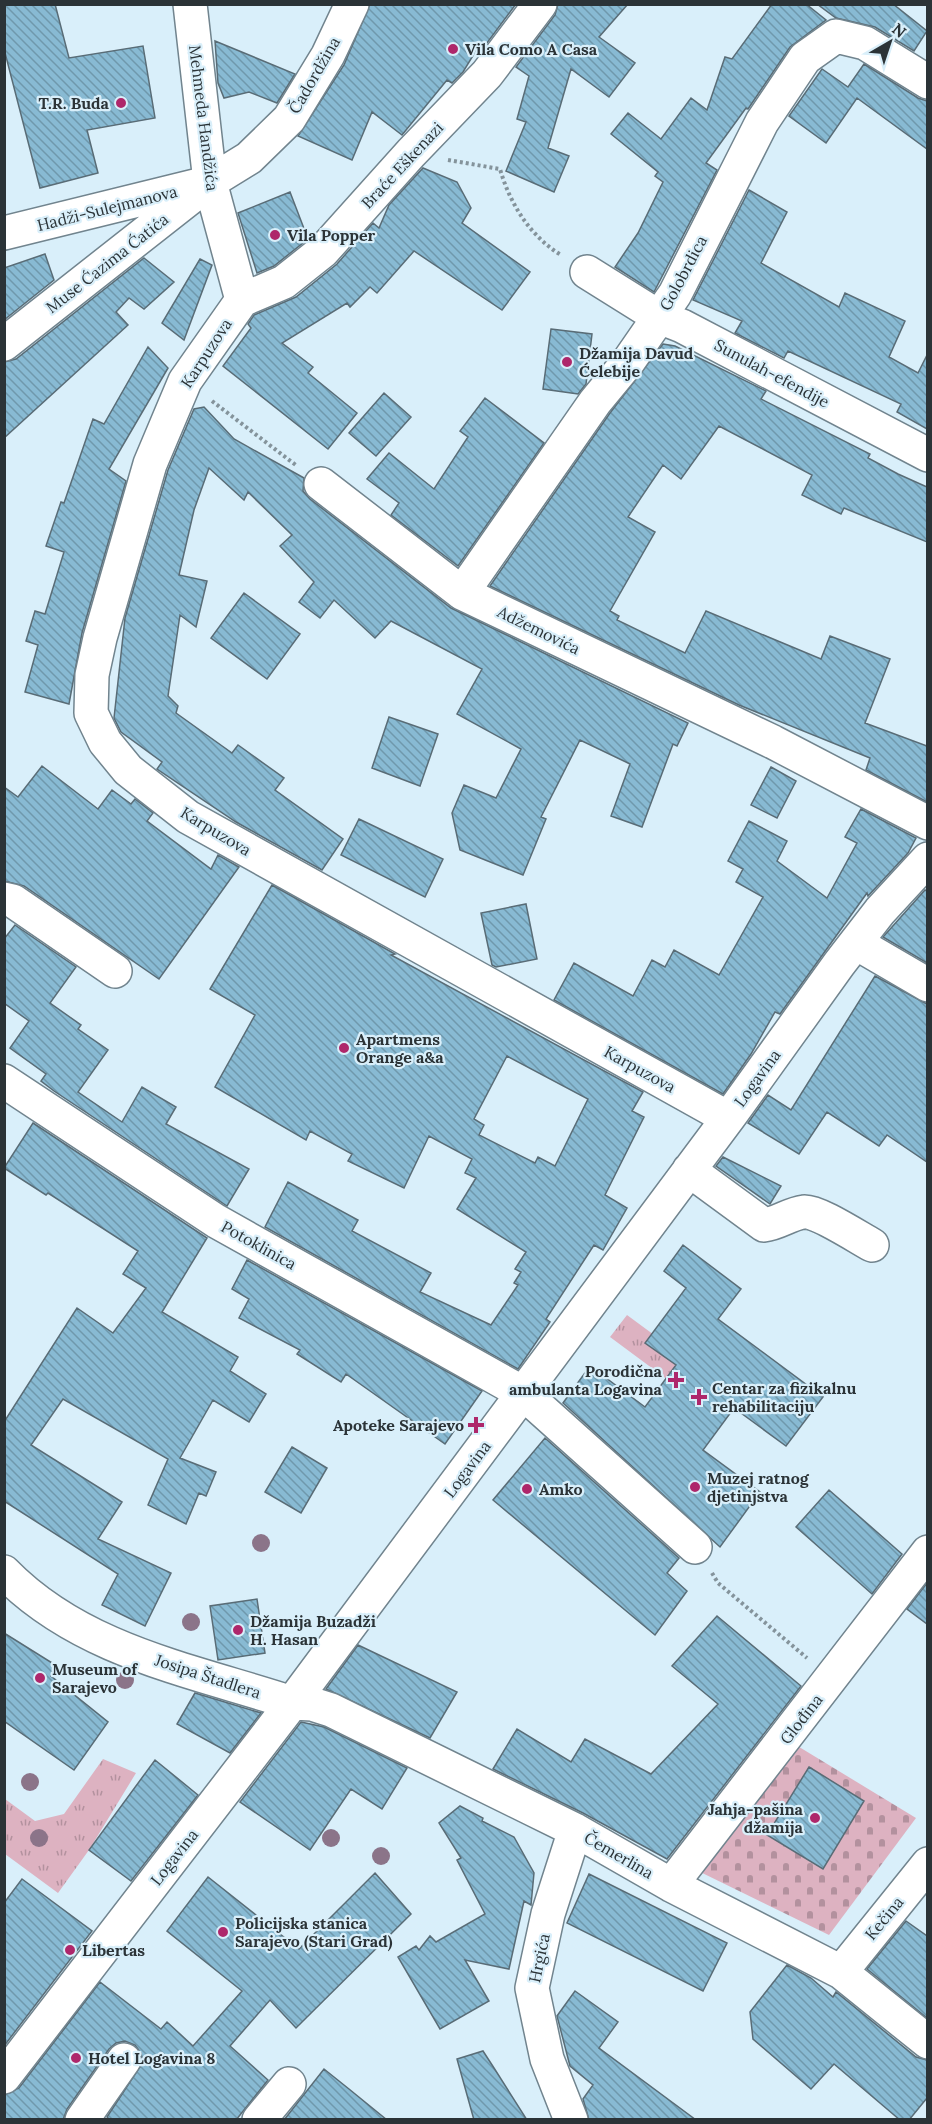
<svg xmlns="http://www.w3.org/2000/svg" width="932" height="2124" font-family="Lora,serif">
	<defs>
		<pattern id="cemetery-stones" width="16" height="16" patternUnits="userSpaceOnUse" patternTransform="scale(1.5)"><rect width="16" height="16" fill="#ddb2c1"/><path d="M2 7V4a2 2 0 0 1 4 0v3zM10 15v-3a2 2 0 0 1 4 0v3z" fill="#b3919e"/></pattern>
		<pattern id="park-tufts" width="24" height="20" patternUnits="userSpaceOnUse" patternTransform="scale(1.5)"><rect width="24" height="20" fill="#ddb2c1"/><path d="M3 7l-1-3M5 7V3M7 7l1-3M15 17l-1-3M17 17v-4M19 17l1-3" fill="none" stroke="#b3919e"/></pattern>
		<pattern id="building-back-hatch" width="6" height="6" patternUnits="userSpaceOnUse" patternTransform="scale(1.5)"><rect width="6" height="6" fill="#88bad3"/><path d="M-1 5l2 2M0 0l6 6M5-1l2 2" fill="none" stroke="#6f98ac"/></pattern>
	</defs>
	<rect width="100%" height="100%" fill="#d9effa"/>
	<path fill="url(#cemetery-stones)" d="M 791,1742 L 916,1818 L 829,1935 L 690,1867 Z"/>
	<path fill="url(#park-tufts)" d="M 627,1315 L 684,1357 L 668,1380 L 610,1337 Z
		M 103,1759 L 136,1773 L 89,1850 L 58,1893 L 5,1854 L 5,1799 L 35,1821 L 64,1814 Z"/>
	<path fill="url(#building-back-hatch)" stroke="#596c76" stroke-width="1.5" fill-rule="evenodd" d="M 4,4 L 55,4 L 69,58 L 143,46 L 155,118 L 87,130 L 98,173 L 40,188 L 4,49 Z
		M 370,4 L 516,4 L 484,47 L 480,44 L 463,72 L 452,83 L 447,80 L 402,135 L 372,112 L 352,160 L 298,136 L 344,65 Z
		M 558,4 L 628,4 L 599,37 L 635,63 L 609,97 L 571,69 L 548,148 L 569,156 L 554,192 L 506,171 L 526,122 L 517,119 L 529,76 L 516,67 L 555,15 Z
		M 772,4 L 806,4 L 826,20 L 790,47 L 748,109 L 746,108 L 706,163 L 717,170 L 654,292 L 615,267 L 638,233 L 663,182 L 655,176 L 658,172 L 611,134 L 628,113 L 661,139 L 691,98 L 707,110 L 725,57 L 732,59 Z
		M 817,4 L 893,4 L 927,31 L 914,51 L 875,27 L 836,18 Z
		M 215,41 L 295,74 L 277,103 L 249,92 L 224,98 L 218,83 Z
		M 864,64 L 918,98 L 927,101 L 927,149 L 857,98 L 826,143 L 789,116 L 822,69 L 848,87 Z
		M 423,168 L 457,182 L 471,208 L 462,223 L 530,272 L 502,310 L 414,251 L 377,293 L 370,287 L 350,307 L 347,303 L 282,343 L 313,367 L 308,373 L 357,413 L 328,449 L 223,366 L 251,328 L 248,324 L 254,315 L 296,297 L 337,264 L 373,223 L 379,228 L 389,205 Z
		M 749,190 L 787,212 L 761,263 L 839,307 L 845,293 L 905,321 L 889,357 L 918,373 L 927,355 L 927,429 L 897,412 L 901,404 L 788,351 L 784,358 L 735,333 L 742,321 L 693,300 Z
		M 290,192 L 308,239 L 274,266 L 257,273 L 238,213 Z
		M 45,254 L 54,280 L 4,320 L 4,268 Z
		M 144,258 L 174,282 L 144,309 L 129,298 L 116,312 L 128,325 L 4,438 L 4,362 L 16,359 Z
		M 200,259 L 212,265 L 184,340 L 162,323 Z
		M 551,329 L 592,334 L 586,384 L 578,394 L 543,389 Z
		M 663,344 L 675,346 L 766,391 L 761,399 L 870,454 L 868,458 L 898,474 L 927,487 L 927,542 L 844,508 L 841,514 L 802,495 L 812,475 L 719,426 L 681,479 L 663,465 L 628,517 L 655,532 L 610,611 L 619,616 L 617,620 L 685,653 L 706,611 L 821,659 L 830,636 L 890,659 L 865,723 L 927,746 L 927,802 L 866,770 L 870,758 L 739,705 L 490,586 L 610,413 Z
		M 148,347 L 168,368 L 109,469 L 126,481 L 82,633 L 69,704 L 25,692 L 38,645 L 26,641 L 35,611 L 45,614 L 64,552 L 46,546 L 61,502 L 64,503 L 93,419 L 104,424 Z
		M 384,393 L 411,417 L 376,456 L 349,433 Z
		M 485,398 L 544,443 L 458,566 L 391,515 L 399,503 L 367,479 L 389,453 L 434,489 L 468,437 L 460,431 Z
		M 204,407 L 234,439 L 304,478 L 303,491 L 310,499 L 451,608 L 688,723 L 677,746 L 673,744 L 642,827 L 611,816 L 630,764 L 580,740 L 541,817 L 546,819 L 523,875 L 460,850 L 452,813 L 464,785 L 496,798 L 521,749 L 457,714 L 482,669 L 391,621 L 375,638 L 334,600 L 320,618 L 299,602 L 314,582 L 280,546 L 292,535 L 248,492 L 244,500 L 209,468 L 194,510 L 179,575 L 207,581 L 196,627 L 180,615 L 168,696 L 178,706 L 176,713 L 232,753 L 238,745 L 284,778 L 275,790 L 343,839 L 322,870 L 236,822 L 157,769 L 162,762 L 121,732 L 114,718 L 125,618 L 168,470 L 194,409 Z
		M 244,593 L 300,634 L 267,679 L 211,638 Z
		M 389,717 L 438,734 L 420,786 L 372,768 Z
		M 42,766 L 98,809 L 112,790 L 131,804 L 135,799 L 153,813 L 147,821 L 211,869 L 218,855 L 239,867 L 159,979 L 24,886 L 4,881 L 4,787 L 18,797 Z
		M 771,767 L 796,781 L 777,818 L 751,805 Z
		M 861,809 L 916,838 L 908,853 L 868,896 L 867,893 L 780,1014 L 775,1012 L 751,1054 L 723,1094 L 554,1000 L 574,963 L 633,996 L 652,960 L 665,967 L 674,950 L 719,975 L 763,897 L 736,882 L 743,869 L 728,861 L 749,821 L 787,841 L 777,861 L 827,898 L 857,843 L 845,837 Z
		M 359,819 L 443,859 L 425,897 L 341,855 Z
		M 272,885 L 395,954 L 391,955 L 643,1092 L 632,1111 L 644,1117 L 605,1195 L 627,1208 L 603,1250 L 594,1245 L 546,1319 L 550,1322 L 518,1369 L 265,1227 L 288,1182 L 358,1220 L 352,1231 L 431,1273 L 420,1292 L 491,1325 L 518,1285 L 514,1283 L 521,1272 L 515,1269 L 526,1252 L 457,1209 L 476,1178 L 465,1173 L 472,1159 L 429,1136 L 404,1188 L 348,1161 L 352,1154 L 310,1131 L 306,1140 L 215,1087 L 255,1015 L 210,989 ZM 507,1056 L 588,1099 L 555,1166 L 538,1157 L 535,1163 L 479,1135 L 484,1125 L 474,1119 Z
		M 925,890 L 927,891 L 927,963 L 883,937 Z
		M 526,904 L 537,959 L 496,967 L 492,965 L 481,913 Z
		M 15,925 L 76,967 L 50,1003 L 81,1025 L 78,1029 L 108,1050 L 78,1092 L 122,1122 L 142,1087 L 176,1107 L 166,1124 L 249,1169 L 227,1206 L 54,1091 L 41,1081 L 46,1074 L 10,1048 L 29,1021 L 4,1003 L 4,939 Z
		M 875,976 L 927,1004 L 927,1162 L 887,1135 L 879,1146 L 827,1112 L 799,1154 L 748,1123 L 768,1095 L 791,1110 Z
		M 33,1123 L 207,1238 L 162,1312 L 238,1357 L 230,1371 L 266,1394 L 249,1422 L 213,1400 L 180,1458 L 216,1472 L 206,1496 L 199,1493 L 186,1524 L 148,1505 L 168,1459 L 63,1399 L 31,1445 L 122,1502 L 98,1539 L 171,1573 L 145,1626 L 102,1605 L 118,1574 L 4,1501 L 4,1422 L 77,1308 L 113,1333 L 146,1288 L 123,1274 L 138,1251 L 48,1193 L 46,1195 L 4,1168 Z
		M 723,1157 L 781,1186 L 770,1204 L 716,1166 Z
		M 683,1245 L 741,1289 L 718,1319 L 823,1397 L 786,1446 L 734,1408 L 703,1450 L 760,1492 L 720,1547 L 563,1403 L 590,1366 L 645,1407 L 676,1365 L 645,1343 L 686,1288 L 664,1271 Z
		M 247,1260 L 482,1391 L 445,1444 L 346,1374 L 341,1382 L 297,1354 L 300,1350 L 239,1318 L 249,1299 L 232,1289 Z
		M 545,1438 L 679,1558 L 667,1573 L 687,1591 L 655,1635 L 493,1500 Z
		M 292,1447 L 327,1468 L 301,1513 L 265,1492 Z
		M 829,1490 L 902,1554 L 872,1594 L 796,1527 Z
		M 927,1583 L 927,1624 L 907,1609 Z
		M 257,1599 L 265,1653 L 218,1660 L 210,1606 Z
		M 717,1616 L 801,1686 L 667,1859 L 583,1813 L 493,1769 L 517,1729 L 571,1762 L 585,1739 L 651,1774 L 718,1704 L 672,1666 Z
		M 4,1633 L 57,1666 L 51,1676 L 108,1722 L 74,1770 L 4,1721 Z
		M 358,1645 L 457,1692 L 430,1738 L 326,1689 Z
		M 195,1693 L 261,1713 L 230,1753 L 177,1724 Z
		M 301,1722 L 324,1727 L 407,1768 L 382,1809 L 351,1789 L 310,1850 L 240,1802 Z
		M 155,1760 L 198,1795 L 131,1881 L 89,1850 Z
		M 809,1767 L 864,1801 L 823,1869 L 767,1835 Z
		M 460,1806 L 483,1818 L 482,1821 L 514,1837 L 534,1873 L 531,1905 L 524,1901 L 509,1969 L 465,1960 L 489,2001 L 440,2029 L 398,1957 L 416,1946 L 419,1950 L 430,1936 L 436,1942 L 485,1914 L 457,1860 L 461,1858 L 439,1823 Z
		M 375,1873 L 411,1914 L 296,2028 L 270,2000 L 230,2046 L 268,2080 L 236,2120 L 110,2120 L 107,2117 L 143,2062 L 141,2053 L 135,2045 L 125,2041 L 116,2043 L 109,2049 L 67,2109 L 63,2120 L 4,2120 L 4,2095 L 19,2088 L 100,1982 L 161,2029 L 167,2022 L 193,2046 L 242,1991 L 167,1931 L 208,1877 L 299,1949 Z
		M 589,1874 L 727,1943 L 703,1991 L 567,1923 Z
		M 22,1879 L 92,1931 L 4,2046 L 4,1903 Z
		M 906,1921 L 927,1936 L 927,2018 L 867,1969 Z
		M 787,1965 L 811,1978 L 833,1997 L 836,1992 L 916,2057 L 927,2060 L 927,2098 L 909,2120 L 900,2120 L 834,2064 L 811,2089 L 753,2039 L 750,2012 Z
		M 575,1991 L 618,2022 L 599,2048 L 696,2120 L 589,2120 L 583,2099 L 593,2085 L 570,2066 L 557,2016 Z
		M 483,2051 L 494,2068 L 527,2120 L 474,2120 L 457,2059 Z
		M 324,2069 L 349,2089 L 387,2120 L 284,2120 Z"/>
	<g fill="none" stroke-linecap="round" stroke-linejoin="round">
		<defs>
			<path id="minor" d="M 190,4 L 210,182 L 242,300
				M 540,4 L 487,74 L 411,153 L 323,251 L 284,282 L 242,300 L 185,381 L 150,464 L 100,638 L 92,675 L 91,713 L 105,742 L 128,770 L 188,817 L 728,1118
				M 4,233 L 199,185
				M 587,272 L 659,317 L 682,326 L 928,455
				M 4,344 L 210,182 L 249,158 L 289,119 L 328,55 L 352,4
				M 321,484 L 462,593 L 773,742 L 928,823
				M 462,593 L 595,402 L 628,362 L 675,294 L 762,122 L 805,58 L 836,36 L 865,43 L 928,82
				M 4,899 L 13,901 L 115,971
				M 856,943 L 928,985
				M 4,1081 L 216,1221 L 523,1393 L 695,1547
				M 689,1170 L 764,1225 C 779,1223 789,1214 804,1212 C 816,1210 859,1238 872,1245
				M 4,1572 C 81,1651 191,1670 292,1703 L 312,1704 L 331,1710 L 575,1830 L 671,1885 L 841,1972 L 928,2042
				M 671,1885 L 928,1552
				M 841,1972 L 928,1864
				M 4,2077 L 292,1703 L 732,1113 L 839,964 L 880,911 L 928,859
				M 82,2120 L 124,2060
				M 259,2120 L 289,2084
				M 571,2120 L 547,2059 L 532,1988 L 548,1914 L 575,1830"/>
		</defs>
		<use href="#minor" stroke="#71848e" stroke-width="36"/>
		<path stroke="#84939b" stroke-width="4" stroke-dasharray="3 3" stroke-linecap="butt" d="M 448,160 L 500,169 C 510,204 530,236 561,255
			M 212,401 L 297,466
			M 712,1573 L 718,1583 L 807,1658"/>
		<use href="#minor" stroke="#fff" stroke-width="33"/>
	</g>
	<g fill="#8b7489">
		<circle cx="261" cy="1543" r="9"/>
		<circle cx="191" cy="1622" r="9"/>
		<circle cx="125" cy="1680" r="9"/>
		<circle cx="30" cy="1782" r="9"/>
		<circle cx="39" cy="1838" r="9"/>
		<circle cx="331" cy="1838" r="9"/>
		<circle cx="381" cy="1856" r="9"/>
	</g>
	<g fill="#ae276b" stroke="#d9effa" stroke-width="2">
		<circle cx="453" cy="49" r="6"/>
		<circle cx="121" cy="103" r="6"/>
		<circle cx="275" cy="235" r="6"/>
		<circle cx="567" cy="362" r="6"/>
		<circle cx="344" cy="1048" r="6"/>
		<path d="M673 1371h6v6h6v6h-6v6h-6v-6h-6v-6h6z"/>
		<path d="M696 1388h6v6h6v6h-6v6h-6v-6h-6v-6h6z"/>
		<path d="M473 1416h6v6h6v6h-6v6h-6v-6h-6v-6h6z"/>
		<circle cx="695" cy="1487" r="6"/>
		<circle cx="527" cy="1489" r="6"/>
		<circle cx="238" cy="1630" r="6"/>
		<circle cx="40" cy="1678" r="6"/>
		<circle cx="815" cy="1818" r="6"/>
		<circle cx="223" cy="1932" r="6"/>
		<circle cx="70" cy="1950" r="6"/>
		<circle cx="76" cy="2058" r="6"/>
	</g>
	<g text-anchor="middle" stroke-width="4.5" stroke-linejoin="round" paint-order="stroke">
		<g font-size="16" font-weight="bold" fill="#2b3337" stroke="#d9effa" text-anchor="start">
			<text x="465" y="55">Vila Como A Casa</text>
			<text x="109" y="109" text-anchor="end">T.R. Buda</text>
			<text x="287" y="241">Vila Popper</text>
			<text x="579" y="359">Džamija Davud<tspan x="579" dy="18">Ćelebije</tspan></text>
			<text x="356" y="1045">Apartmens<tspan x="356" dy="18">Orange a&amp;a</tspan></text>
			<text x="662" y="1377" text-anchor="end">Porodična<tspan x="662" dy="18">ambulanta Logavina</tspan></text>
			<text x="712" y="1394">Centar za fizikalnu<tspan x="712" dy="18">rehabilitaciju</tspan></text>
			<text x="464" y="1431" text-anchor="end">Apoteke Sarajevo</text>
			<text x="707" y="1484">Muzej ratnog<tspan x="707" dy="18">djetinjstva</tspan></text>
			<text x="539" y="1495">Amko</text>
			<text x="250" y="1627">Džamija Buzadži<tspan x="250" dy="18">H. Hasan</tspan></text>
			<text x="52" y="1675">Museum of<tspan x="52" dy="18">Sarajevo</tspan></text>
			<text x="803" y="1815" text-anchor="end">Jahja-pašina<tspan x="803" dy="18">džamija</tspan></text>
			<text x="235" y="1929">Policijska stanica<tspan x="235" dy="18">Sarajevo (Stari Grad)</tspan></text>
			<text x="82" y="1956">Libertas</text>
			<text x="88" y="2064">Hotel Logavina 8</text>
		</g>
		<g font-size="16" fill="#2b3337" stroke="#d9effa">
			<text transform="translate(314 75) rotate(-60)" y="6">Čadordžina</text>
			<text transform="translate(204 118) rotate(83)" y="6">Mehmeda Handžića</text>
			<text transform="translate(402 165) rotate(-47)" y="6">Braće Eškenazi</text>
			<text transform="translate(107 208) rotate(-14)" y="6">Hadži-Sulejmanova</text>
			<text transform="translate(107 263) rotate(-38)" y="6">Muse Ćazima Ćatića</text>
			<text transform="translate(683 273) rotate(-62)" y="6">Golobrdica</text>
			<text transform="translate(206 353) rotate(-57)" y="6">Karpuzova</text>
			<text transform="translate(772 373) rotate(28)" y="6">Sunulah-efendije</text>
			<text transform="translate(539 630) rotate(26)" y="6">Adžemovića</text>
			<text transform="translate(216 831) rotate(31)" y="6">Karpuzova</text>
			<text transform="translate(640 1069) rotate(29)" y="6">Karpuzova</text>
			<text transform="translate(757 1078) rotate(-54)" y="6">Logavina</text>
			<text transform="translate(259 1245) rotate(29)" y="6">Potoklinica</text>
			<text transform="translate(467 1469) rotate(-53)" y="6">Logavina</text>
			<text transform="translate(208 1676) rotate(18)" y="6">Josipa Štadlera</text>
			<text transform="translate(801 1719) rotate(-52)" y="6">Glođina</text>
			<text transform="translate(619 1855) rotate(30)" y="6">Čemerlina</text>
			<text transform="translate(174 1857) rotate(-52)" y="6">Logavina</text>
			<text transform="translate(884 1918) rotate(-51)" y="6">Kečina</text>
			<text transform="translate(539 1958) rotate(-78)" y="6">Hrgića</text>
		</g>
	</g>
	<rect width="932" height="2124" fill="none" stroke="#2b3337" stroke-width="12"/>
	<g transform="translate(890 42) rotate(39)" stroke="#d9effa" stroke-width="4.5" paint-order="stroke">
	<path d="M0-4.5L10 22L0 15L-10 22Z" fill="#2b3337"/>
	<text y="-9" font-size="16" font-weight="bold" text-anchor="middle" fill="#2b3337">N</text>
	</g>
</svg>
